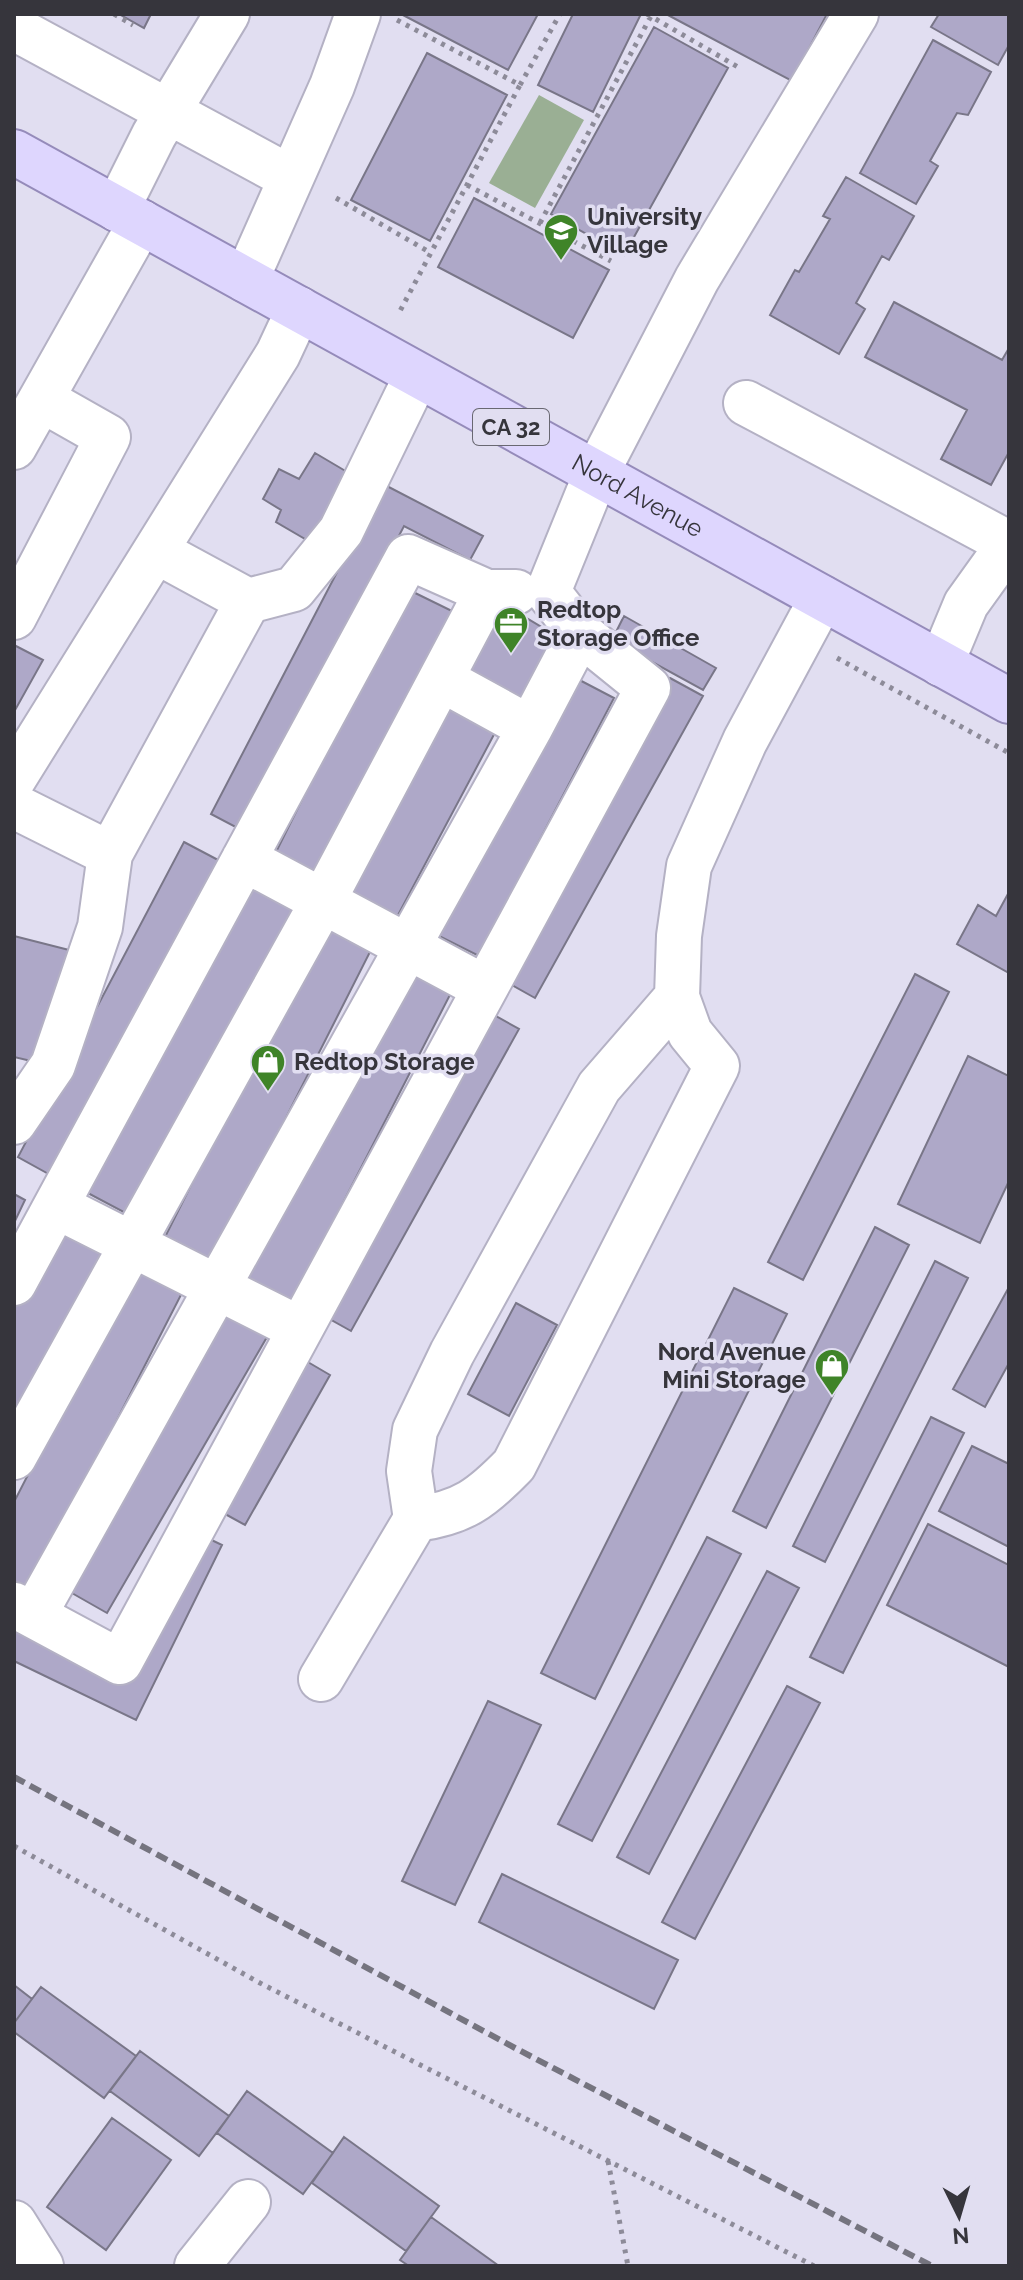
<svg xmlns="http://www.w3.org/2000/svg" width="1023" height="2280" font-family="Raleway,sans-serif">
	<rect width="100%" height="100%" fill="#e1def1"/>
	<path fill="#9aaf94" d="M 539,95 L 584,120 L 535,208 L 489,183 Z"/>
	<path fill="#aea8c8" stroke="#797688" stroke-width="2" d="M 119,14 L 151,14 L 144,28 Z
		M 401,14 L 538,14 L 508,70 Z
		M 573,14 L 641,14 L 593,112 L 538,85 Z
		M 666,14 L 827,14 L 792,81 Z
		M 939,14 L 1009,14 L 1009,45 L 998,65 L 931,27 Z
		M 654,27 L 728,68 L 624,255 L 551,214 Z
		M 933,40 L 991,72 L 968,115 L 957,113 L 930,161 L 938,166 L 916,204 L 860,173 Z
		M 427,53 L 507,95 L 430,241 L 351,200 Z
		M 846,177 L 914,216 L 889,260 L 882,256 L 856,303 L 865,309 L 839,354 L 770,315 L 795,270 L 799,272 L 830,219 L 823,216 Z
		M 474,198 L 609,270 L 573,338 L 438,267 Z
		M 894,302 L 1002,360 L 1009,348 L 1009,452 L 991,485 L 941,459 L 967,410 L 865,357 Z
		M 315,453 L 359,479 L 317,546 L 276,522 L 281,510 L 263,499 L 279,469 L 299,479 Z
		M 383,484 L 483,536 L 470,560 L 404,526 L 245,832 L 211,814 Z
		M 407,589 L 456,613 L 324,876 L 276,852 Z
		M 503,604 L 560,638 L 519,706 L 462,672 Z
		M 624,616 L 716,668 L 703,690 L 612,640 Z
		M 14,645 L 43,660 L 14,712 Z
		M 568,674 L 614,698 L 479,956 L 433,933 Z
		M 670,678 L 703,696 L 535,998 L 503,980 Z
		M 451,703 L 498,727 L 397,917 L 350,892 Z
		M 184,842 L 220,861 L 54,1177 L 18,1157 Z
		M 248,877 L 298,903 L 133,1217 L 84,1191 Z
		M 1009,892 L 1009,973 L 957,944 L 978,905 L 996,916 Z
		M 325,919 L 374,944 L 213,1262 L 165,1237 Z
		M 14,936 L 73,951 L 44,1064 L 14,1057 Z
		M 404,964 L 453,989 L 290,1306 L 241,1282 Z
		M 915,974 L 949,992 L 803,1280 L 768,1262 Z
		M 487,1011 L 519,1029 L 351,1331 L 319,1313 Z
		M 968,1056 L 1009,1076 L 1009,1181 L 980,1243 L 898,1204 Z
		M 14,1194 L 25,1200 L 14,1223 Z
		M 57,1220 L 106,1245 L 14,1428 L 14,1305 Z
		M 875,1227 L 909,1245 L 766,1528 L 733,1511 Z
		M 935,1261 L 968,1278 L 825,1562 L 793,1546 Z
		M 136,1265 L 184,1289 L 30,1590 L 14,1582 L 14,1502 Z
		M 1009,1287 L 1009,1363 L 985,1407 L 953,1389 Z
		M 734,1288 L 787,1314 L 595,1699 L 541,1673 Z
		M 516,1303 L 557,1325 L 509,1416 L 468,1394 Z
		M 224,1312 L 267,1337 L 107,1613 L 63,1588 Z
		M 301,1358 L 330,1375 L 245,1525 L 216,1509 Z
		M 931,1417 L 964,1433 L 843,1673 L 810,1657 Z
		M 972,1446 L 1009,1464 L 1009,1547 L 939,1511 Z
		M 928,1524 L 1009,1565 L 1009,1667 L 887,1605 Z
		M 197,1533 L 222,1545 L 136,1720 L 14,1661 L 14,1623 L 126,1677 Z
		M 707,1537 L 741,1554 L 592,1841 L 558,1824 Z
		M 767,1571 L 799,1588 L 649,1874 L 617,1857 Z
		M 787,1686 L 820,1703 L 695,1939 L 662,1922 Z
		M 488,1701 L 541,1725 L 455,1905 L 402,1881 Z
		M 502,1874 L 678,1960 L 654,2009 L 479,1922 Z
		M 14,1985 L 32,1999 L 14,2023 Z
		M 41,1987 L 136,2056 L 104,2098 L 14,2032 L 14,2023 Z
		M 140,2051 L 229,2116 L 199,2156 L 110,2091 Z
		M 247,2091 L 333,2153 L 303,2194 L 217,2133 Z
		M 112,2118 L 171,2160 L 106,2250 L 47,2207 Z
		M 344,2137 L 439,2206 L 406,2251 L 312,2183 Z
		M 431,2217 L 499,2266 L 409,2266 L 400,2260 Z"/>
	<g fill="none" stroke-linecap="round" stroke-linejoin="round">
		<defs>
			<path id="minor" d="M 14,28 L 291,178
				M 117,209 L 154,135 L 227,14
				M 246,280 L 332,86 L 358,14
				M 746,403 L 1008,543 L 1009,540
				M 14,447 L 141,222
				M 156,551 L 248,601
				M 548,592 L 596,474 L 697,279 L 856,14
				M 14,617 L 108,437 L 41,399
				M 941,664 L 966,604 L 1009,544
				M 441,679 L 530,728
				M 14,778 L 278,354 L 299,309
				M 14,806 L 110,854 L 100,927 L 53,1065 L 14,1122
				M 110,854 L 248,601 L 294,589 L 341,531 L 417,375
				M 244,859 L 485,988
				M 56,1206 L 300,1329
				M 14,1283 L 408,557 L 487,592 L 516,592
				M 14,1457 L 323,901 L 487,592
				M 416,1519 L 409,1471 L 415,1430 L 452,1353 L 599,1087 L 677,997
				M 14,1605 L 120,1662 L 648,688 L 580,633 L 548,592
				M 34,1615 L 530,728 L 580,633
				M 321,1679 L 416,1519 C 463,1513 482,1498 514,1465 L 717,1066 L 690,1033 L 677,997 L 679,936 L 689,866 L 745,741 L 822,598
				M 14,2223 L 41,2266
				M 197,2266 L 248,2202"/>
			<g id="major">
				<path id="s1" d="M 14,152 L 1009,701"/>
			</g>
		</defs>
		<use href="#minor" stroke="#b4b1c4" stroke-width="48"/>
		<use href="#major" stroke="#958bba" stroke-width="48"/>
		<path stroke="#8d8b99" stroke-width="5" stroke-dasharray="4 6" stroke-linecap="butt" d="M 114,14 L 133,25
			M 647,14 L 738,67
			M 397,20 L 520,85 L 400,311
			M 520,85 L 560,14
			M 467,185 L 611,261
			M 336,198 L 431,253
			M 540,223 L 651,16
			M 837,658 L 1009,753
			M 14,1846 L 260,1983 L 814,2266
			M 608,2161 L 628,2266"/>
		<use href="#minor" stroke="#fff" stroke-width="44"/>
		<use href="#major" stroke="#ded6fe" stroke-width="44"/>
		<path stroke="#75747f" stroke-width="6" stroke-dasharray="12 6" stroke-linecap="butt" d="M 14,1777 L 515,2048 L 932,2266"/>
	</g>
	<defs>
		<symbol id="university-pin" viewBox="-11 -11 22 30"><path d="M0 17L-7.5 6A9.5 9.5 0 1 1 7.5 6Z" fill="#3f8428" stroke="#e1def1"/><path d="M0-5L7-2L0 1L-7-2ZM-4 1L0 2.5L4 1V4Q0 6-4 4Z" fill="#fff"/></symbol>
		<symbol id="office-pin" viewBox="-11 -11 22 30"><path d="M0 17L-7.5 6A9.5 9.5 0 1 1 7.5 6Z" fill="#3f8428" stroke="#e1def1"/><path d="M-6-3h4V-5.5h4V-3h4V5H-6ZM-1-4.5V-3h2v-1.5ZM-6 0V1H6V0Z" fill="#fff"/></symbol>
		<symbol id="shop-pin" viewBox="-11 -11 22 30"><path d="M0 17L-7.5 6A9.5 9.5 0 1 1 7.5 6Z" fill="#3f8428" stroke="#e1def1"/><path d="M-5-2.5h2.3a2.7 3.5 0 0 1 5.4 0H5L5.5 6h-11ZM-1.5-2.5h3a1.5 2.3 0 0 0-3 0Z" fill="#fff"/></symbol>
	</defs>
	<g fill-rule="evenodd">
		<use href="#university-pin" x="541" y="211" width="40" height="54"/>
		<use href="#office-pin" x="491" y="604" width="40" height="54"/>
		<use href="#shop-pin" x="248" y="1042" width="40" height="54"/>
		<use href="#shop-pin" x="812" y="1346" width="40" height="54"/>
	</g>
	<g text-anchor="middle" stroke-width="7" stroke-linejoin="round" paint-order="stroke">
		<rect fill="#e1def1" stroke="#696872" stroke-width="2" x="473" y="409" width="76" height="36" rx="6"/>
		<g font-size="22" font-weight="bold" fill="#36353c">
			<text x="511" y="435">CA 32</text>
		</g>
		<g font-size="24" font-weight="bold" fill="#36353c" stroke="#e1def1" text-anchor="start">
			<text x="587" y="225">University<tspan x="587" dy="28">Village</tspan></text>
			<text x="537" y="618">Redtop<tspan x="537" dy="28">Storage Office</tspan></text>
			<text x="294" y="1070">Redtop Storage</text>
			<text x="806" y="1360" text-anchor="end">Nord Avenue<tspan x="806" dy="28">Mini Storage</tspan></text>
		</g>
		<g font-size="24" fill="#36353c" stroke="#e1def1">
			<text dy="8" stroke="none"><textPath href="#s1" startOffset="712">Nord Avenue</textPath></text>
		</g>
	</g>
	<rect width="1023" height="2280" fill="none" stroke="#36353c" stroke-width="32"/>
	<g transform="translate(959 2216) rotate(175)" stroke="#e1def1" stroke-width="6" paint-order="stroke">
	<path d="M0-6L14 30L0 20L-14 30Z" fill="#36353c"/>
	<text y="-12" font-size="22" font-weight="bold" text-anchor="middle" fill="#36353c">N</text>
	</g>
</svg>
